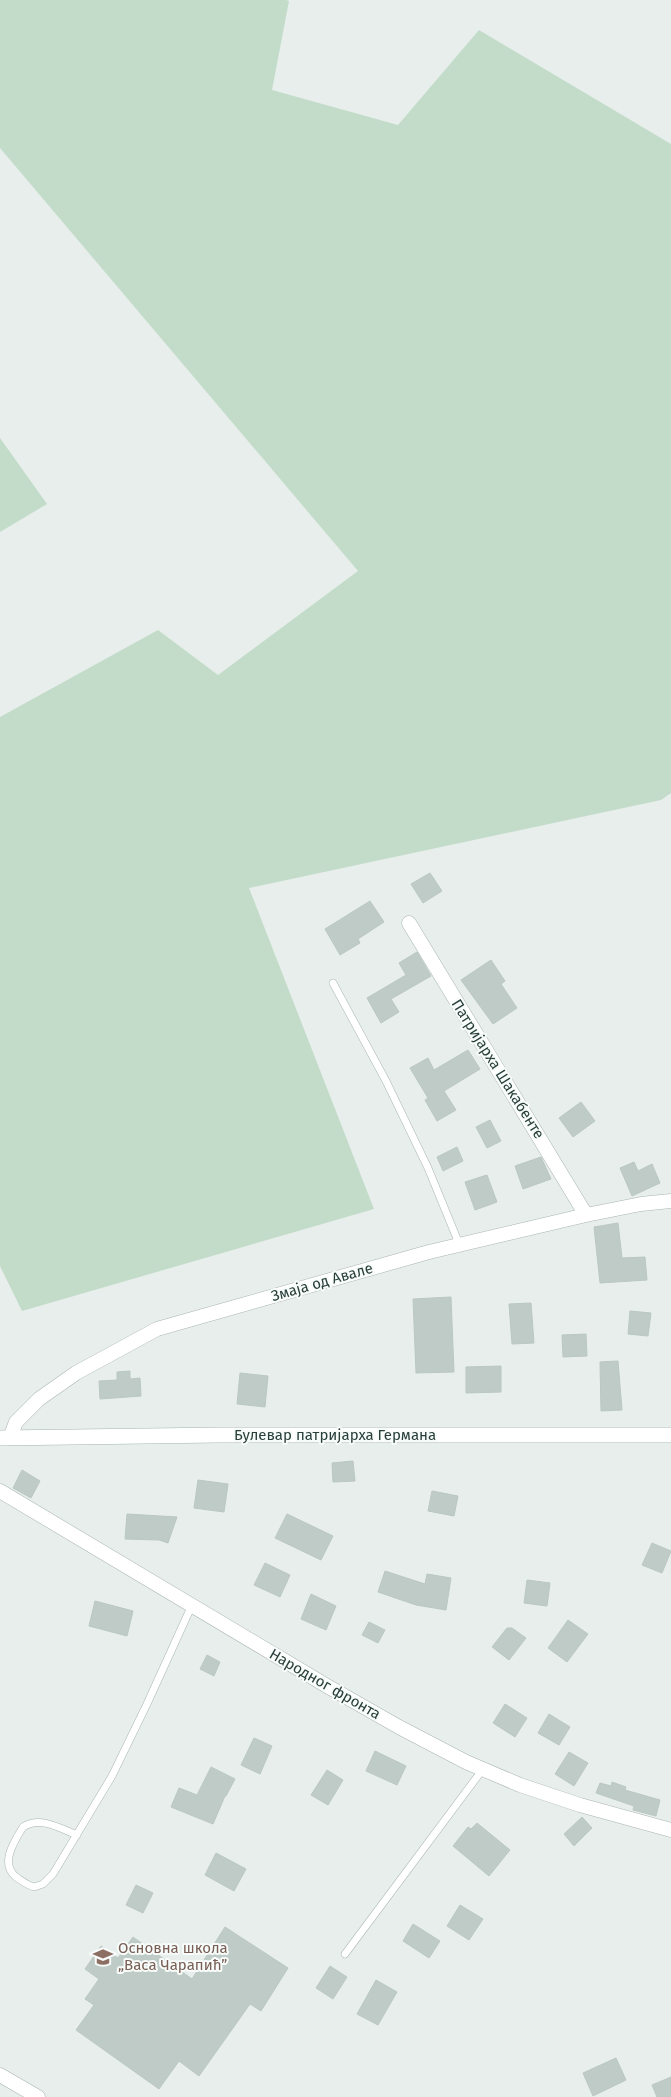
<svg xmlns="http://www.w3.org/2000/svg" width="671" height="2097" font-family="'Fira Sans',sans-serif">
	<rect width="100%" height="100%" fill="#e7eeeb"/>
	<path fill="#c3dcca" d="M 0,0 L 286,0 L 289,1 L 272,90 L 398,125 L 479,30 L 671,144 L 671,793 L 661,800 L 249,888 L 374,1209 L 22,1311 L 0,1266 L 0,717 L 158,630 L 218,675 L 358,571 L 0,148 Z
		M 0,438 L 47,504 L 0,532 Z"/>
	<path fill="#bfcbc7" stroke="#bac7c2" d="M 430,873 L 442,891 L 423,903 L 411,884 Z
		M 370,901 L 384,922 L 358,939 L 360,943 L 340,955 L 325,929 Z
		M 417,952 L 431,976 L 391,999 L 399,1012 L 381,1023 L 367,998 L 406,975 L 399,963 Z
		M 491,960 L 505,981 L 501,984 L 517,1008 L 493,1024 L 461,980 Z
		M 468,1050 L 480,1069 L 444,1091 L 456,1110 L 437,1121 L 425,1100 L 428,1098 L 410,1068 L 428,1058 L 434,1070 Z
		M 581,1102 L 595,1121 L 573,1137 L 559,1118 Z
		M 490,1120 L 501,1141 L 487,1148 L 476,1127 Z
		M 457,1147 L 463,1161 L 443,1171 L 437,1157 Z
		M 541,1157 L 551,1179 L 523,1189 L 515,1166 Z
		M 634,1162 L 638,1171 L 652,1164 L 660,1183 L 632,1196 L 620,1168 Z
		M 487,1175 L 497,1202 L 475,1210 L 465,1182 Z
		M 618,1223 L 622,1258 L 645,1257 L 647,1280 L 600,1283 L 594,1227 Z
		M 451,1297 L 454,1372 L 416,1373 L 413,1299 Z
		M 531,1303 L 534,1343 L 512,1344 L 509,1304 Z
		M 630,1311 L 651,1313 L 648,1336 L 628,1334 Z
		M 586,1334 L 587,1356 L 563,1357 L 562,1335 Z
		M 618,1361 L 622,1410 L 601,1411 L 600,1362 Z
		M 501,1366 L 501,1392 L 466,1393 L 466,1367 Z
		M 130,1371 L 130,1379 L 140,1378 L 141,1396 L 100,1399 L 99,1381 L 117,1380 L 117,1372 Z
		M 240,1373 L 268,1376 L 265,1407 L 237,1404 Z
		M 353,1461 L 355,1481 L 333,1482 L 332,1463 Z
		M 22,1470 L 40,1481 L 31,1498 L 13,1488 Z
		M 198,1480 L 228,1484 L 224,1512 L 194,1508 Z
		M 432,1491 L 458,1496 L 454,1516 L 428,1511 Z
		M 127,1514 L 177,1517 L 168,1543 L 159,1540 L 125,1539 Z
		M 287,1514 L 333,1536 L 321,1560 L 275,1538 Z
		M 652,1543 L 671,1551 L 662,1573 L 642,1565 Z
		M 265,1563 L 290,1575 L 280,1597 L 254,1585 Z
		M 385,1571 L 425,1584 L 427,1574 L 451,1578 L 446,1610 L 416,1605 L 378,1592 Z
		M 527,1580 L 550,1583 L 547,1606 L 524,1603 Z
		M 311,1594 L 336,1606 L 326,1630 L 301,1619 Z
		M 95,1601 L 133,1611 L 127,1636 L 89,1626 Z
		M 568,1620 L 588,1634 L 567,1662 L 548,1648 Z
		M 369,1622 L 385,1630 L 378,1643 L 362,1635 Z
		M 507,1628 L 512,1628 L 526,1638 L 509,1660 L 492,1647 Z
		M 207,1655 L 220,1662 L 214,1676 L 200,1669 Z
		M 505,1704 L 527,1718 L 515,1737 L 493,1723 Z
		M 549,1714 L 570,1727 L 559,1745 L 538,1733 Z
		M 254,1738 L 272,1746 L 260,1774 L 241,1765 Z
		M 375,1751 L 406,1766 L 397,1785 L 366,1771 Z
		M 569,1752 L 588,1763 L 574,1786 L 555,1774 Z
		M 211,1767 L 235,1779 L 226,1796 L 225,1796 L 213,1824 L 171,1807 L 179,1788 L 197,1795 Z
		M 327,1770 L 343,1780 L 328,1805 L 311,1795 Z
		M 612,1782 L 626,1787 L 625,1790 L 660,1800 L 656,1816 L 633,1810 L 634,1806 L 596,1793 L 600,1783 L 611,1786 Z
		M 582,1817 L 592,1828 L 574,1846 L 564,1834 Z
		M 477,1823 L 510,1850 L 489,1876 L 453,1846 L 468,1827 L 471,1829 Z
		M 216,1853 L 246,1869 L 234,1891 L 205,1875 Z
		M 136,1885 L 153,1893 L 143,1913 L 126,1905 Z
		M 460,1905 L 483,1919 L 469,1940 L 447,1926 Z
		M 413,1924 L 440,1941 L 429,1958 L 403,1941 Z
		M 225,1927 L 288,1968 L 261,2011 L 250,2004 L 199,2076 L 179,2061 L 159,2089 L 76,2030 L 94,2005 L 85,1999 L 99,1979 L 85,1969 L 101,1946 L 118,1958 L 133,1937 L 192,1979 Z
		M 330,1966 L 347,1977 L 333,1999 L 316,1988 Z
		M 376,1980 L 397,1992 L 378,2025 L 357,2014 Z
		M 616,2058 L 626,2080 L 593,2096 L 583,2073 Z
		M 671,2077 L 671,2097 L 657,2097 L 652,2085 Z"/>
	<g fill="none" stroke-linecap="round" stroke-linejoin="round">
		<defs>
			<path id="lane" d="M 333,983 L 386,1081 L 428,1168 L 460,1246
				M 77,1835 C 60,1828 40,1816 23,1827 C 13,1843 0,1864 16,1877 C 22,1881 27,1885 34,1887 L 43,1884 L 53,1874 L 112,1776 L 147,1704 L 192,1605
				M 345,1954 L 483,1769"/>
			<path id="street" d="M 409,923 L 586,1215
				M 10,1438 L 16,1422 L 39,1399 L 76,1373 L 157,1329 L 429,1252 L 586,1215 L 641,1204 L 671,1201
				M 0,1491 L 327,1686 L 399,1727 L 466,1762 L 520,1785 L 580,1805 L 671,1830
				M 0,2075 L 38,2097"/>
			<path id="secondary" d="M 0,1438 L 220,1435 L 671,1435"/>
		</defs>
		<use href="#lane" stroke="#aab6b2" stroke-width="8"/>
		<use href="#street" stroke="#aab6b2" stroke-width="15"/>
		<use href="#secondary" stroke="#a3b5af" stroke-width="16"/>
		<use href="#lane" stroke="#fff" stroke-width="7"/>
		<use href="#street" stroke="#fff" stroke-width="14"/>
		<use href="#secondary" stroke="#fff" stroke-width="15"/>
	</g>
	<defs>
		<symbol id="school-bare" viewBox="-9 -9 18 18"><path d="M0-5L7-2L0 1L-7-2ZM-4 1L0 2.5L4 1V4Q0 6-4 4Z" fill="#8d6e63" stroke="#f7fbf9" stroke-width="2.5" paint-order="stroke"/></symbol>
	</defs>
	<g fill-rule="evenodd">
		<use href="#school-bare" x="89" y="1943" width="28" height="28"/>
	</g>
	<g text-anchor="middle" stroke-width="4" stroke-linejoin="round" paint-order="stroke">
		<g font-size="15" fill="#273e39" stroke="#f7fbf9">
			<text transform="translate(498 1069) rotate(58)" y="5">Патријарха Шакабенте</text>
			<text transform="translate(322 1282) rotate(-16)" y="5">Змаја од Авале</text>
			<text x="335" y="1440">Булевар патријарха Германа</text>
			<text transform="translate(325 1684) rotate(30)" y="5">Народног фронта</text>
		</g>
		<g font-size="15" fill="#785e54" stroke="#f7fbf9" text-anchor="start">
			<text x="118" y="1953">Основна школа<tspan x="118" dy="17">„Васа Чарапић”</tspan></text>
		</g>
	</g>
</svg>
